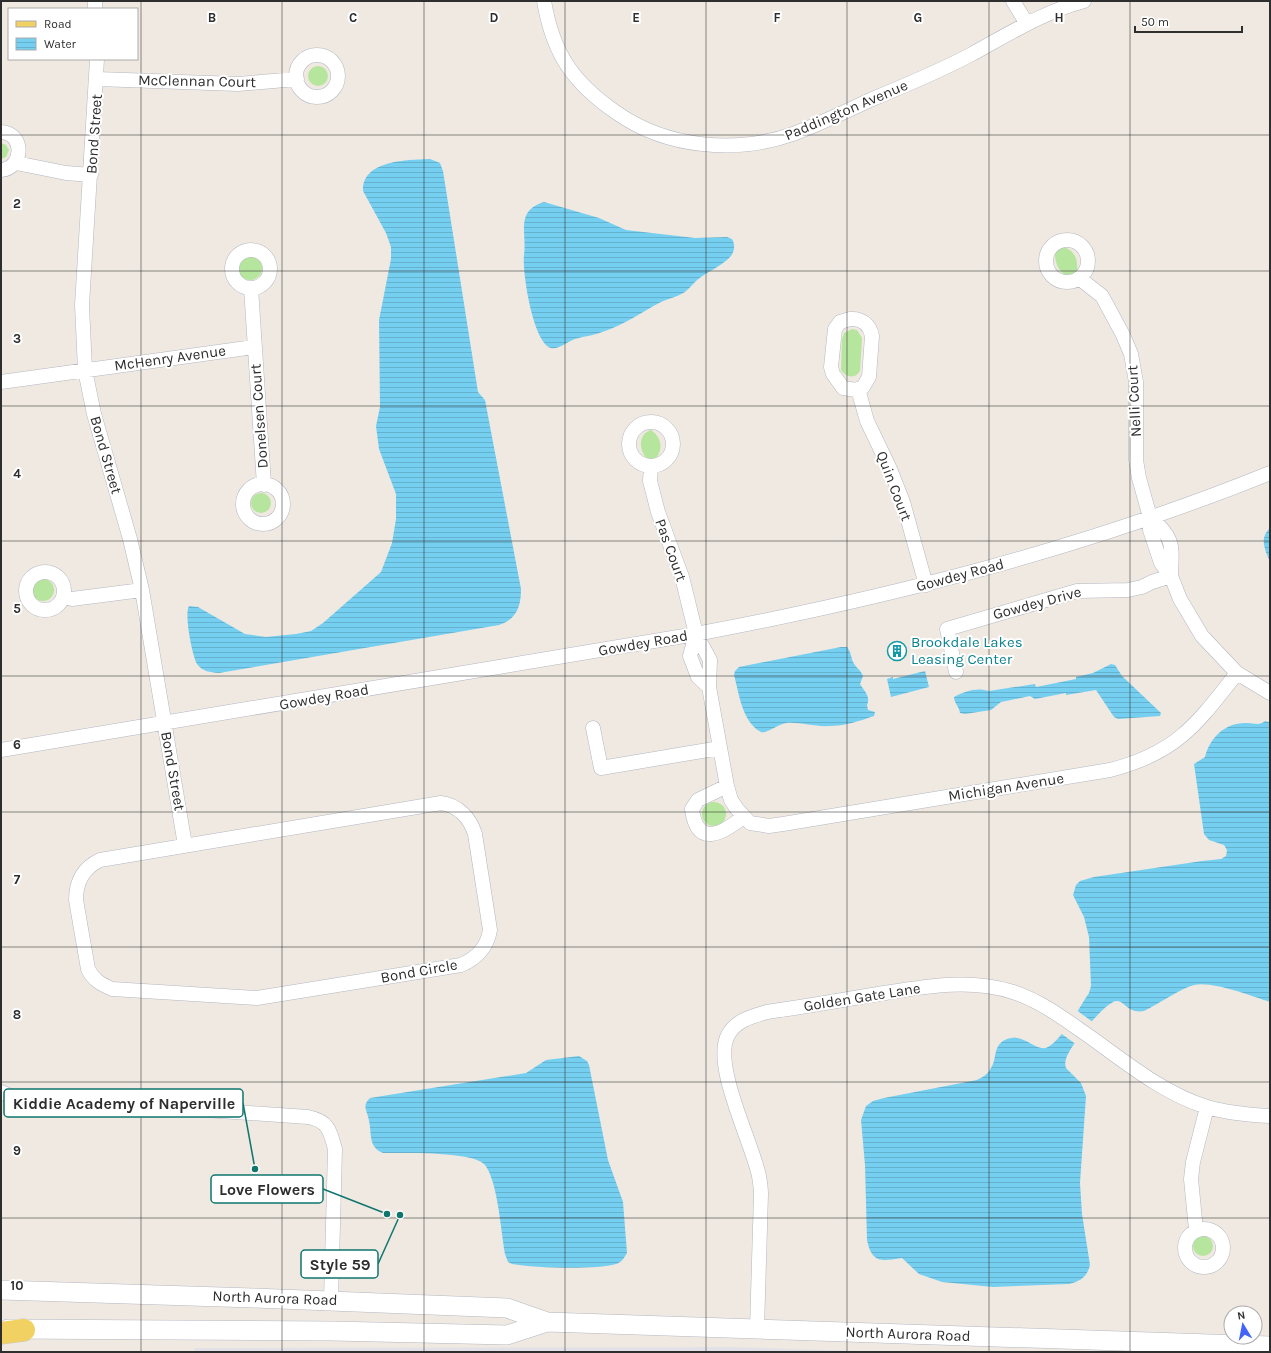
<svg xmlns="http://www.w3.org/2000/svg" width="1271" height="1353" font-family="Karla,sans-serif">
	<defs>
		<pattern id="water-rules" width="6" height="5" patternUnits="userSpaceOnUse"><rect width="6" height="5" fill="#75cff0"/><path d="M0 2.5h6" fill="none" stroke="#66b2ce"/></pattern>
	</defs>
	<rect width="100%" height="100%" fill="#efe9e1"/>
	<path fill="#e3e1e8" d="M 729,1347 L 888,1352 L 195,1352 L 194,1348 Z"/>
	<path fill="#b6e59e" d="M308 76a10 10 0 1 1 20 0a10 10 0 1 1-20 0Z
		M 1,143 L 6,145 L 9,150 L 6,157 L 1,159 Z
		M 1064,247 C 1075,251 1078,259 1077,271 L 1072,274 L 1065,275 C 1057,269 1055,262 1055,252 Z
		M238 268a12 12 0 1 1 24 0a12 12 0 1 1-24 0Z
		M 852,329 L 857,330 L 862,338 L 860,371 C 855,379 846,378 841,370 L 842,340 L 844,333 Z
		M 651,430 C 663,438 664,453 652,462 C 640,457 635,435 651,430 Z
		M251 503a10 10 0 1 1 20 0a10 10 0 1 1-20 0Z
		M32 590a11 11 0 1 1 22 0a11 11 0 1 1-22 0Z
		M702 814a12 12 0 1 1 24 0a12 12 0 1 1-24 0Z
		M1193 1246a10 10 0 1 1 20 0a10 10 0 1 1-20 0Z"/>
	<path fill="url(#water-rules)" d="M 430,159 L 440,163 L 443,171 L 478,392 L 485,400 L 521,589 C 521,606 517,619 499,625 L 219,673 C 210,672 203,672 197,664 C 192,655 184,614 189,606 L 198,607 L 245,634 L 266,637 L 296,634 L 311,631 L 323,623 L 381,572 L 392,543 L 396,519 L 396,494 L 379,449 L 376,426 L 380,407 L 379,320 L 391,259 L 391,247 L 386,233 L 363,191 C 362,160 407,160 430,159 Z
		M 544,202 L 599,218 L 626,230 L 695,238 L 727,237 L 732,239 C 735,244 735,250 731,256 C 723,265 711,270 701,277 C 695,281 691,287 686,291 C 682,295 668,299 661,302 C 642,312 625,324 605,331 C 596,335 585,336 575,339 C 568,341 559,350 551,348 C 533,343 522,271 524,255 C 527,232 515,211 544,202 Z
		M 1270,528 L 1270,562 C 1265,550 1259,538 1270,528 Z
		M 841,647 L 847,647 C 851,652 851,657 853,662 C 856,668 861,670 863,676 L 860,684 C 864,691 871,696 867,705 L 868,710 L 875,712 L 874,716 C 860,721 844,726 829,726 C 815,727 801,722 786,723 C 779,724 766,734 761,732 C 742,722 739,693 734,675 L 735,671 L 739,667 Z
		M 1111,664 L 1115,665 L 1122,676 L 1161,713 L 1160,716 L 1118,719 L 1114,717 L 1096,690 L 1066,695 L 1066,693 L 1035,699 L 1030,696 L 1001,702 L 991,710 L 965,714 L 960,713 C 959,706 954,703 954,697 C 965,691 977,687 989,691 L 1035,684 L 1036,687 L 1076,679 L 1076,677 L 1093,673 Z
		M 925,671 L 929,687 L 891,697 L 887,679 L 893,677 L 893,679 Z
		M 1265,721 L 1269,722 L 1270,725 L 1270,1002 C 1251,996 1213,981 1194,985 C 1179,989 1159,1004 1144,1011 C 1127,1014 1125,1000 1116,1001 C 1104,1003 1069,1047 1066,1059 C 1065,1062 1065,1065 1066,1068 L 1081,1083 L 1086,1096 L 1080,1183 L 1082,1214 L 1090,1265 C 1087,1277 1081,1281 1069,1284 L 993,1287 L 942,1282 L 919,1274 L 902,1258 C 882,1261 872,1264 867,1240 L 865,1165 L 861,1120 L 866,1106 L 873,1101 L 884,1098 L 977,1080 C 983,1077 988,1074 991,1068 C 997,1059 993,1048 1003,1041 C 1022,1029 1036,1054 1048,1047 C 1063,1038 1079,1008 1089,993 L 1091,986 L 1089,937 L 1084,917 L 1073,895 L 1076,885 L 1080,881 L 1094,877 L 1202,861 L 1221,859 L 1226,856 L 1227,850 L 1224,845 L 1209,840 L 1204,834 L 1194,764 L 1205,757 C 1210,737 1226,722 1247,723 C 1255,723 1259,726 1265,721 Z
		M 579,1056 L 587,1061 L 589,1065 L 608,1160 L 623,1202 L 627,1253 C 624,1258 622,1262 616,1264 C 595,1270 535,1268 512,1264 L 508,1262 L 505,1254 C 501,1232 498,1182 485,1165 C 475,1151 402,1153 383,1153 C 368,1147 372,1134 369,1121 C 368,1112 361,1106 370,1098 L 526,1073 L 546,1060 Z"/>
	<path fill="#efe9e1" d="M 1075,1009 L 1094,1023 L 1077,1045 L 1059,1032 Z"/>
	<g fill="none" stroke-linecap="round" stroke-linejoin="round">
		<defs>
			<path id="minor" d="M 95,1 L 95,9
				M 544,1 C 553,54 573,83 617,113 C 667,148 736,154 793,134 C 819,124 845,112 870,100 C 904,86 938,72 970,55 C 1007,35 1043,12 1084,1
				M 1013,1 L 1027,24
				M296 76a21 21 0 1 1 42 0a21 21 0 1 1-42 0Z
				M 97,59 L 82,305 L 85,370 L 94,414 L 130,539 L 142,590 L 185,845
				M 97,79 L 238,84 L 297,79
				M 1,132 C 25,133 24,168 1,170
				M 16,163 L 66,173 L 91,175
				M1046 261a21 21 0 1 1 42 0a21 21 0 1 1-42 0Z
				M232 269a19 19 0 1 1 38 0a19 19 0 1 1-38 0Z
				M 1079,278 L 1102,296 L 1123,335 L 1131,354 L 1136,382 L 1136,460 L 1139,478 L 1150,517 L 1150,530 L 1161,563 L 1171,576 L 1180,599 L 1202,636 L 1237,673 L 1270,693
				M 251,288 L 264,485
				M 850,319 C 862,318 870,325 872,336 L 869,377 L 863,387 L 856,390 L 843,388 L 833,374 L 831,367 L 835,329 L 840,322 Z
				M 1,382 L 254,347
				M 858,389 L 867,421 L 890,469 L 903,502 L 926,585
				M629 444a22 22 0 1 1 44 0a22 22 0 1 1-44 0Z
				M 651,466 L 650,481 L 658,512 L 682,577 L 696,634 L 710,660 L 709,687 L 727,786 L 731,800 L 737,809 L 750,823 L 769,826 L 783,824 L 1110,770 C 1177,753 1197,724 1237,673
				M243 504a20 20 0 1 1 40 0a20 20 0 1 1-40 0Z
				M 1150,517 C 1175,539 1172,545 1171,576
				M26 591a19 19 0 1 1 38 0a19 19 0 1 1-38 0Z
				M 63,597 L 72,599 L 142,590
				M 696,634 L 690,656 L 698,677 L 709,687
				M 956,672 L 947,629 L 1077,591 L 1128,590 L 1142,587 L 1152,582 L 1171,576
				M 593,728 L 601,768 L 720,748
				M 1,750 L 696,634 C 892,597 1085,548 1270,473
				M 727,786 L 698,800 L 692,809 C 697,848 722,834 743,817
				M 441,803 C 458,805 470,818 475,834 L 490,930 C 487,948 477,958 461,965 L 257,998 L 112,989 C 101,984 93,980 88,969 L 76,900 C 76,882 83,868 100,860 Z
				M 1,1092 L 13,1097 L 29,1098 L 308,1117 C 328,1121 330,1130 335,1149 L 331,1300
				M1185 1248a19 19 0 1 1 38 0a19 19 0 1 1-38 0Z
				M 1196,1230 L 1191,1179 L 1193,1162 L 1207,1107
				M 757,1329 L 761,1194 C 761,1188 760,1182 759,1176 C 752,1142 712,1065 728,1035 C 736,1020 753,1016 767,1012 C 802,1007 837,1001 872,995 C 918,988 966,977 1013,992 C 1043,1002 1067,1021 1093,1039 C 1129,1065 1165,1094 1207,1107 C 1227,1113 1249,1115 1270,1116"/>
			<path id="secondary" d="M 1,1290 L 253,1298 L 507,1308 L 547,1322 L 1270,1346
				M 8,1329 L 332,1331 L 507,1335 L 547,1322"/>
			<path id="primary" d="M 1,1333 L 24,1330"/>
		</defs>
		<use href="#minor" stroke="#b4b7c1" stroke-width="15"/>
		<use href="#secondary" stroke="#b4b7c1" stroke-width="20"/>
		<use href="#primary" stroke="#c9c9c9" stroke-width="23"/>
		<use href="#minor" stroke="#fff" stroke-width="14"/>
		<use href="#secondary" stroke="#fff" stroke-width="19"/>
		<use href="#primary" stroke="#f2d163" stroke-width="22"/>
	</g>
	<path fill="none" stroke="#2e2e2e" stroke-width="1" stroke-opacity="0.55" d="M 141,1 L 141,1352M 282,1 L 282,1352M 424,1 L 424,1352M 565,1 L 565,1352M 706,1 L 706,1352M 847,1 L 847,1352M 989,1 L 989,1352M 1130,1 L 1130,1352M 1,135 L 1270,135M 1,271 L 1270,271M 1,406 L 1270,406M 1,541 L 1270,541M 1,676 L 1270,676M 1,812 L 1270,812M 1,947 L 1270,947M 1,1082 L 1270,1082M 1,1218 L 1270,1218"/>
	<defs>
		<symbol id="building-ring" viewBox="-11 -11 22 22"><circle r="9.5" fill="#fff" stroke="#0f9aa8" stroke-width="1.5"/><path d="M-4-6H4V6H1V3H-1V6H-4ZM-2.5-4.3h1.7v1.8h-1.7ZM.8-4.3h1.7v1.8H.8ZM-2.5-1h1.7V.8h-1.7ZM.8-1h1.7V.8H.8Z" fill="#0f9aa8"/></symbol>
	</defs>
	<g fill-rule="evenodd">
		<use href="#building-ring" x="886" y="640" width="22" height="22"/>
	</g>
	<g text-anchor="middle" stroke-width="4" stroke-linejoin="round" paint-order="stroke">
		<g font-size="15" fill="#2e2e2e" stroke="#fff">
			<text transform="translate(197 81) rotate(1)" y="5">McClennan Court</text>
			<text transform="translate(846 110) rotate(-23)" y="5">Paddington Avenue</text>
			<text transform="translate(94 134) rotate(-86)" y="5">Bond Street</text>
			<text transform="translate(170 358) rotate(-8)" y="5">McHenry Avenue</text>
			<text transform="translate(1134 401) rotate(-93)" y="5">Nelli Court</text>
			<text transform="translate(259 416) rotate(-94)" y="5">Donelsen Court</text>
			<text transform="translate(106 455) rotate(74)" y="5">Bond Street</text>
			<text transform="translate(894 486) rotate(69)" y="5">Quin Court</text>
			<text transform="translate(671 550) rotate(70)" y="5">Pas Court</text>
			<text transform="translate(960 575) rotate(-15)" y="5">Gowdey Road</text>
			<text transform="translate(1037 603) rotate(-15)" y="5">Gowdey Drive</text>
			<text transform="translate(643 643) rotate(-10)" y="5">Gowdey Road</text>
			<text transform="translate(324 697) rotate(-10)" y="5">Gowdey Road</text>
			<text transform="translate(173 771) rotate(80)" y="5">Bond Street</text>
			<text transform="translate(1006 787) rotate(-9)" y="5">Michigan Avenue</text>
			<text transform="translate(419 971) rotate(-10)" y="5">Bond Circle</text>
			<text transform="translate(862 997) rotate(-9)" y="5">Golden Gate Lane</text>
			<text transform="translate(275 1298) rotate(2)" y="5">North Aurora Road</text>
			<text transform="translate(908 1334) rotate(2)" y="5">North Aurora Road</text>
		</g>
		<g font-size="15" fill="#0d838f" stroke="#fff" text-anchor="start">
			<text x="911" y="647">Brookdale Lakes<tspan x="911" dy="17">Leasing Center</tspan></text>
		</g>
	</g>
	<g font-size="13" text-anchor="middle" font-weight="bold" fill="#2e2e2e" stroke="#fff" stroke-width="4" stroke-linejoin="round" paint-order="stroke">
		<text x="212" y="22">B</text>
		<text x="353" y="22">C</text>
		<text x="494" y="22">D</text>
		<text x="636" y="22">E</text>
		<text x="777" y="22">F</text>
		<text x="918" y="22">G</text>
		<text x="1059" y="22">H</text>
		<text x="17" y="208">2</text>
		<text x="17" y="343">3</text>
		<text x="17" y="478">4</text>
		<text x="17" y="613">5</text>
		<text x="17" y="749">6</text>
		<text x="17" y="884">7</text>
		<text x="17" y="1019">8</text>
		<text x="17" y="1155">9</text>
		<text x="17" y="1290">10</text>
	</g>
	<path fill="none" stroke="#0f766e" stroke-width="1.5" d="M255 1169L243 1103M387 1214L323 1189M400 1215L378 1264"/>
	<g fill="#0f766e" stroke="#fff" stroke-width="1.5">
		<circle cx="255" cy="1169" r="4"/>
		<circle cx="387" cy="1214" r="4"/>
		<circle cx="400" cy="1215" r="4"/>
	</g>
	<g fill="#fff" stroke="#0f766e" stroke-width="1.5">
		<rect x="4" y="1089" width="239" height="28" rx="4"/>
		<rect x="211" y="1175" width="112" height="28" rx="4"/>
		<rect x="301" y="1250" width="77" height="28" rx="4"/>
	</g>
	<g font-size="16" text-anchor="middle" font-weight="bold" fill="#2e2e2e">
		<text x="124" y="1109">Kiddie Academy of Naperville</text>
		<text x="267" y="1195">Love Flowers</text>
		<text x="340" y="1270">Style 59</text>
	</g>
	<rect width="1271" height="1353" fill="none" stroke="#2e2e2e" stroke-width="4"/>
	<rect x="8" y="8" width="130" height="52" fill="#ffffff" stroke="#ababab"/>
	<rect x="16" y="21" width="20" height="6" fill="#f2d163" stroke="#ababab"/>
	<text x="44" y="28" font-size="12" fill="#2e2e2e">Road</text>
	<rect x="16" y="38" width="20" height="12" fill="url(#water-rules)" stroke="#ababab"/>
	<text x="44" y="48" font-size="12" fill="#2e2e2e">Water</text>
	<g transform="translate(1243 1325) rotate(350)"><circle r="19" fill="#ffffff" stroke="#ababab"/>
	<path d="M0-3L7 15L0 10L-7 15Z" fill="#4264fb"/>
	<text y="-6" font-size="11" font-weight="bold" text-anchor="middle" fill="#2e2e2e">N</text>
	</g>
	<path d="M1135 26v6h107v-6" fill="none" stroke="#2e2e2e" stroke-width="2"/>
	<text x="1141" y="26" font-size="12" fill="#2e2e2e" stroke="#ffffff" stroke-width="3" paint-order="stroke">50 m</text>
</svg>
